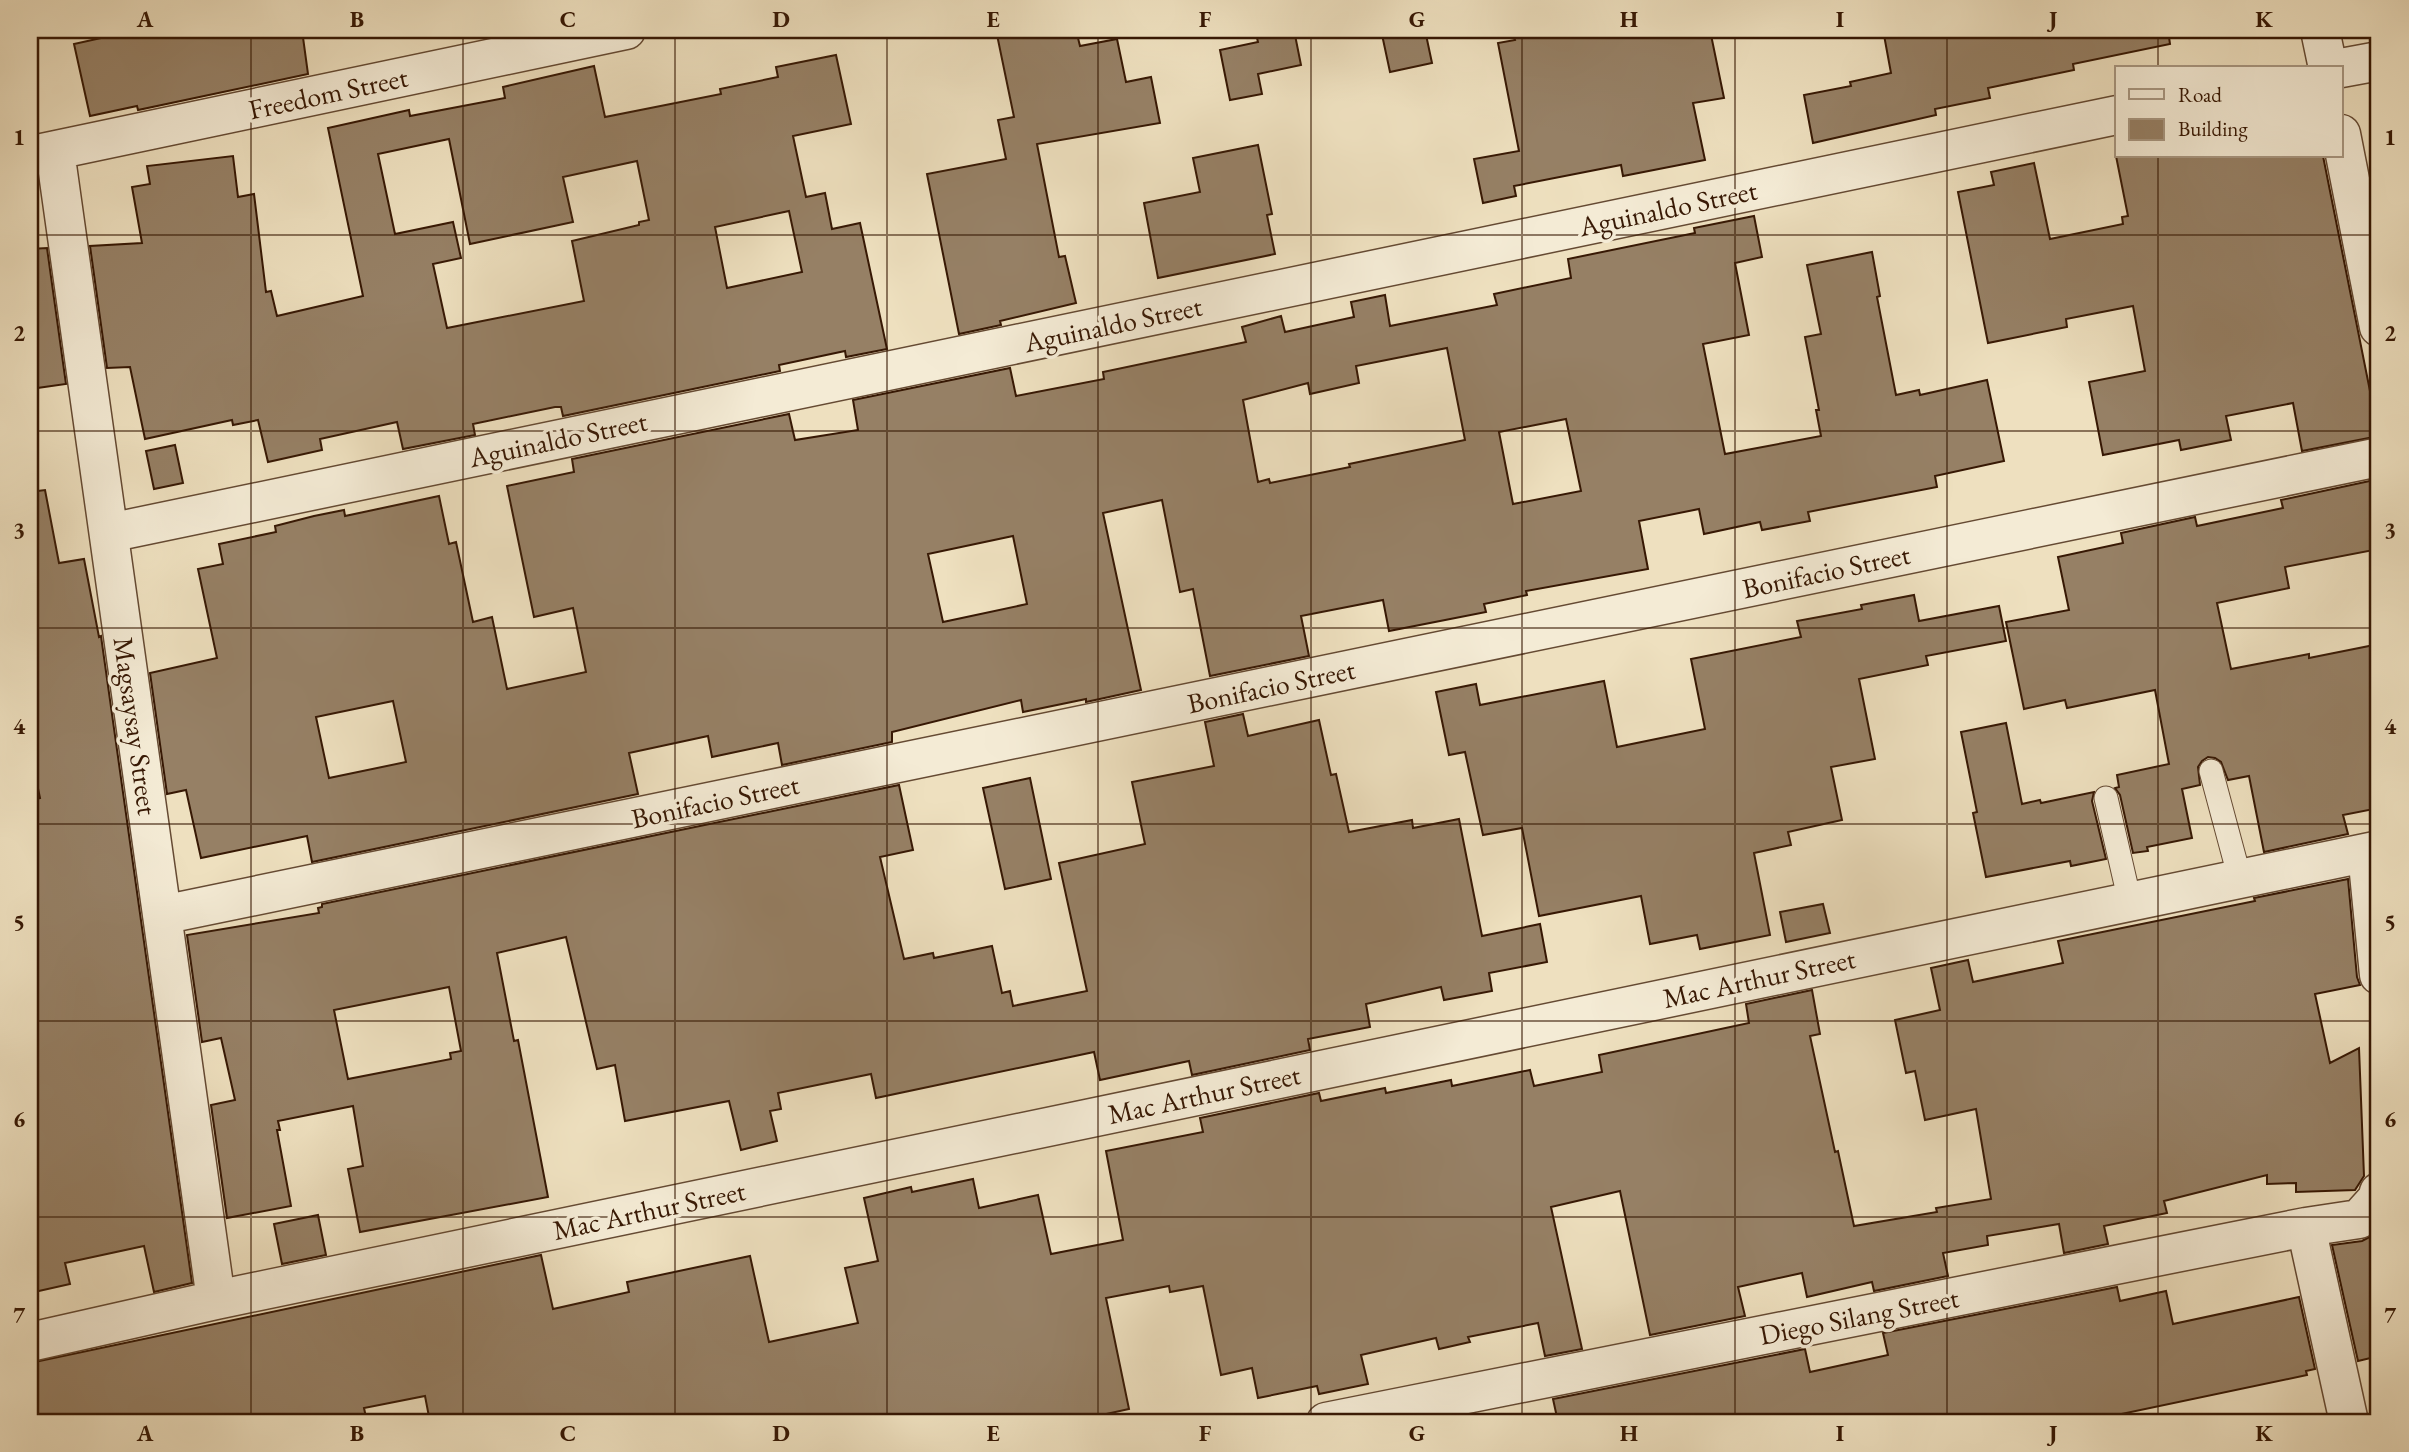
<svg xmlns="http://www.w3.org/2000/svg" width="2409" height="1452" font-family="'EB Garamond',serif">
	<rect width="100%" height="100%" fill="#eee0bf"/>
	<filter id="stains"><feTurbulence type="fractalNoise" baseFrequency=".00286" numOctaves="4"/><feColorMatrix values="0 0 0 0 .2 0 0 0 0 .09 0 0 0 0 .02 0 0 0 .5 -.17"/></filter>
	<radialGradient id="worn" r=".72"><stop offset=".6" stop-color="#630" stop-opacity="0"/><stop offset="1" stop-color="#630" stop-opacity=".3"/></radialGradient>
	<path fill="#968065" stroke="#371804" stroke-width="2" fill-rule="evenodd" d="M 137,30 L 302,30 L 308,74 L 138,110 L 137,106 L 90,116 L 74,44 Z
		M 996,30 L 1076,30 L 1080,46 L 1117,39 L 1126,82 L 1151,77 L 1160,123 L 1037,144 L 1059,257 L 1065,256 L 1076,303 L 1000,321 L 1001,325 L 959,334 L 927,174 L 1006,159 L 998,120 L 1014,117 Z
		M 1255,30 L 1294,30 L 1301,65 L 1258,74 L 1262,94 L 1230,100 L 1220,50 L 1258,42 Z
		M 1381,30 L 1425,30 L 1432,63 L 1390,72 Z
		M 1512,30 L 1710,30 L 1724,98 L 1693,103 L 1705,160 L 1623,176 L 1621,165 L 1514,186 L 1516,196 L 1483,203 L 1474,159 L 1519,151 L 1498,43 L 1515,40 Z
		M 1913,30 L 2168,30 L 2170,44 L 2073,64 L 2074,70 L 1988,88 L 1990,98 L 1935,109 L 1936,115 L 1813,143 L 1804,95 L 1851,86 L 1850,82 L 1891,73 L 1884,35 Z
		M 836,55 L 851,124 L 793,136 L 806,197 L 825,193 L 832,229 L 860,223 L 887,349 L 846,357 L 845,351 L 779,365 L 780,371 L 563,416 L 561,407 L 555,407 L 473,424 L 475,435 L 403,449 L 397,422 L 320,439 L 322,450 L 268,462 L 258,420 L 233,425 L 232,420 L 145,439 L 130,367 L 107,368 L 90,246 L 142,243 L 132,187 L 150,184 L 147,166 L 233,156 L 238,197 L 254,194 L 266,292 L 271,291 L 277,316 L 363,296 L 328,128 L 409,110 L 410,116 L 505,98 L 503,87 L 594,66 L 605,117 L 721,94 L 720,89 L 778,77 L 776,67 ZM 449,139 L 470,244 L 573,222 L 563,177 L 637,161 L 649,220 L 639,222 L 639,225 L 572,241 L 584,301 L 447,328 L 433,264 L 461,258 L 453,222 L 395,234 L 378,154 ZM 789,211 L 802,272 L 727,288 L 715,227 Z
		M 1258,145 L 1272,214 L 1267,215 L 1275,254 L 1158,278 L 1144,203 L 1200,192 L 1193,158 Z
		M 2116,156 L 2323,156 L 2379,436 L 2302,451 L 2293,403 L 2226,416 L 2231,440 L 2181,450 L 2179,440 L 2103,455 L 2089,382 L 2145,371 L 2133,306 L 2066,319 L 2067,327 L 1988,343 L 1958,192 L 1994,185 L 1991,172 L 2034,163 L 2050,239 L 2123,224 L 2122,217 L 2128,216 Z
		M 1754,216 L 1762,257 L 1735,263 L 1749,335 L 1703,344 L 1725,454 L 1821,436 L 1816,410 L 1819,410 L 1805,337 L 1821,334 L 1807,265 L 1872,252 L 1880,296 L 1877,297 L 1896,395 L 1919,390 L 1920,395 L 1987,380 L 2004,461 L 1935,476 L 1937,487 L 1808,512 L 1810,521 L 1762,530 L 1760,522 L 1704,534 L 1699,509 L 1639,521 L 1648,569 L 1526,591 L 1527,595 L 1484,604 L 1486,612 L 1389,631 L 1383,600 L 1301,616 L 1309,656 L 1210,676 L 1193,589 L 1180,592 L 1162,500 L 1103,513 L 1141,690 L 1086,702 L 1086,699 L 1023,712 L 1021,700 L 892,732 L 892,742 L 782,765 L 778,743 L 712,757 L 708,736 L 629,753 L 638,794 L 312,862 L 307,836 L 201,858 L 186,790 L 167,794 L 150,673 L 217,658 L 198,569 L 223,564 L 219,544 L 276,532 L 275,526 L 314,516 L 344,510 L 345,516 L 439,496 L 449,544 L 456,542 L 473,622 L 492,617 L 507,689 L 586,672 L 573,608 L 534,617 L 507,486 L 574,472 L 572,459 L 789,414 L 795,440 L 858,430 L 853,400 L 1010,368 L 1016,396 L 1104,379 L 1103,372 L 1246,342 L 1242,327 L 1281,316 L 1285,332 L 1354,317 L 1351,302 L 1385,295 L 1390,326 L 1497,305 L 1494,294 L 1571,278 L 1568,259 L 1695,233 L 1694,228 ZM 1447,348 L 1465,440 L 1349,464 L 1350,467 L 1270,483 L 1269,479 L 1258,482 L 1243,400 L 1308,383 L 1310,394 L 1359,383 L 1356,366 ZM 1566,419 L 1581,491 L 1513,504 L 1499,432 ZM 1013,536 L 1027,604 L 943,622 L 928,554 ZM 393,701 L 406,762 L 329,778 L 316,717 Z
		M 47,248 L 66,384 L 30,389 L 30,249 Z
		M 175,445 L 183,483 L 154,489 L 146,451 Z
		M 2379,479 L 2379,549 L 2285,567 L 2289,588 L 2217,603 L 2231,669 L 2309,654 L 2309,658 L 2379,644 L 2379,808 L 2343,815 L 2348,834 L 2264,852 L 2249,776 L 2228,780 L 2221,762 L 2215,758 L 2208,757 L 2202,761 L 2198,767 L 2200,785 L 2182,789 L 2192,838 L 2147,847 L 2148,851 L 2133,853 L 2120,795 L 2115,788 L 2119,787 L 2117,775 L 2169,764 L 2155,690 L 2067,708 L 2065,700 L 2024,709 L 2006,622 L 2069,610 L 2058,557 L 2123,543 L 2121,533 L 2195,517 L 2197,526 L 2283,508 L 2281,500 Z
		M 45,490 L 59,563 L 84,559 L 99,637 L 101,636 L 192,1283 L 154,1292 L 144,1246 L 65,1263 L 70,1284 L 30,1293 L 30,801 L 40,798 L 30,750 L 30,492 Z
		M 1914,595 L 1919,621 L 1999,606 L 2006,641 L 1926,656 L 1928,665 L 1859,679 L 1875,759 L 1831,767 L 1842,820 L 1788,832 L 1791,845 L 1754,853 L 1770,935 L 1700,949 L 1697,935 L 1650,944 L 1641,896 L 1539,916 L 1522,828 L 1483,835 L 1465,752 L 1449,755 L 1436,692 L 1476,684 L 1480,705 L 1604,681 L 1617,747 L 1705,729 L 1691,659 L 1801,637 L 1797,621 L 1862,609 L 1861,605 Z
		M 1243,714 L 1248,736 L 1319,720 L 1331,775 L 1336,774 L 1349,832 L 1412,820 L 1413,828 L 1459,819 L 1482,936 L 1540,924 L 1547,962 L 1489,973 L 1492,991 L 1444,1000 L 1441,987 L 1366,1004 L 1370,1027 L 1308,1039 L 1310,1050 L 1192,1075 L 1189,1061 L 1100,1080 L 1094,1052 L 876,1098 L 871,1074 L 778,1093 L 781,1109 L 770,1111 L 777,1141 L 741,1150 L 729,1101 L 625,1121 L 615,1065 L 597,1069 L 566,937 L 497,953 L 514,1041 L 518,1040 L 548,1197 L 360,1232 L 348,1169 L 363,1166 L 353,1106 L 278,1121 L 280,1130 L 277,1130 L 291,1206 L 227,1218 L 211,1105 L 235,1100 L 221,1038 L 202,1042 L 187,935 L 319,913 L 318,908 L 322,907 L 322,904 L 899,785 L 913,850 L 880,857 L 904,959 L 933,953 L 934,958 L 992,946 L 1002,993 L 1010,991 L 1013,1006 L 1087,991 L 1059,863 L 1145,844 L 1132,782 L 1214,766 L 1205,722 ZM 449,987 L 461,1051 L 450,1053 L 451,1059 L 348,1079 L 334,1010 Z
		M 2006,723 L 2022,804 L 2040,800 L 2041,803 L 2094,792 L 2092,801 L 2106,859 L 2071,866 L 2070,861 L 1986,877 L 1973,813 L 1977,812 L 1961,732 Z
		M 1030,778 L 1051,879 L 1005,889 L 983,788 Z
		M 2348,879 L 2357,977 L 2360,985 L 2315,994 L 2330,1063 L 2359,1048 L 2364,1176 L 2355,1190 L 2296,1192 L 2296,1183 L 2267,1184 L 2267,1175 L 2164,1201 L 2167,1213 L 2104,1226 L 2108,1244 L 2064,1253 L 2059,1224 L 1987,1236 L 1988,1245 L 1943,1253 L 1948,1276 L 1874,1291 L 1872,1282 L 1807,1297 L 1802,1273 L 1738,1287 L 1745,1316 L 1650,1335 L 1620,1191 L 1551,1207 L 1582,1349 L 1545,1356 L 1538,1323 L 1468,1337 L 1470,1342 L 1439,1349 L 1436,1338 L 1361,1355 L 1368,1384 L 1319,1394 L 1317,1386 L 1258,1398 L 1252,1368 L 1221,1375 L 1203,1286 L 1170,1292 L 1169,1286 L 1106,1298 L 1129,1409 L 1070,1422 L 430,1422 L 425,1396 L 364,1408 L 367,1422 L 30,1422 L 30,1363 L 541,1255 L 553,1309 L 629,1292 L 627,1282 L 750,1256 L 769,1342 L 858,1323 L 845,1268 L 878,1261 L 864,1198 L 911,1187 L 912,1192 L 973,1179 L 979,1208 L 1038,1195 L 1051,1254 L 1123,1240 L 1106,1151 L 1203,1132 L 1200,1118 L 1319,1093 L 1321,1101 L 1385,1088 L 1386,1093 L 1451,1080 L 1452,1086 L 1530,1070 L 1534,1086 L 1602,1072 L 1599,1055 L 1749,1023 L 1746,1004 L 1812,990 L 1820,1034 L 1810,1036 L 1835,1152 L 1838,1151 L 1854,1226 L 1937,1212 L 1936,1208 L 1991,1199 L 1976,1109 L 1925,1120 L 1915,1071 L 1906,1073 L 1895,1020 L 1940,1010 L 1931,968 L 1968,960 L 1973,982 L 2063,963 L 2058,941 L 2255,901 L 2254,898 Z
		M 1823,904 L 1830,933 L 1786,942 L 1780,912 Z
		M 318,1215 L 326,1255 L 282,1264 L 274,1224 Z
		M 2379,1232 L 2379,1356 L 2358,1361 L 2332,1245 L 2362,1241 Z
		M 2117,1287 L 2120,1301 L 2166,1291 L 2173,1324 L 2299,1297 L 2315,1369 L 2306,1371 L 2307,1375 L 2107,1417 L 2108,1422 L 1558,1422 L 1553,1399 L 1805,1349 L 1810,1372 L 1888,1355 L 1883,1333 Z"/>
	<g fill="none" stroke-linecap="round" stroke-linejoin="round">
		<defs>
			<path id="lane" d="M 2211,771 L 2240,879
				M 2106,798 L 2130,902"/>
			<path id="street" d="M 2320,30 L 2328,68
				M 2341,68 L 2379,61
				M 2341,134 L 2379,327
				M 55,151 L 216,1300
				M 32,155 L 626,30
				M 109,533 L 2117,115
				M 2367,853 L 2379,975
				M 162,915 L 2379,457
				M 2306,1227 L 2349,1422
				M 30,1342 L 216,1300 L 2379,850
				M 1326,1422 L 2306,1227 L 2359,1219 L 2377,1199 L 2379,1192"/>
		</defs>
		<use href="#lane" stroke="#654a33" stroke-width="25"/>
		<use href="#street" stroke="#654a33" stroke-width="41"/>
		<use href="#lane" stroke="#f4ebd5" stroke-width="23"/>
		<use href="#street" stroke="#f4ebd5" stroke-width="38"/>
	</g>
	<path fill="none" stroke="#371804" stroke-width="2" stroke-opacity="0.55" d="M 251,30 L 251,1422M 463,30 L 463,1422M 675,30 L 675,1422M 887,30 L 887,1422M 1098,30 L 1098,1422M 1311,30 L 1311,1422M 1522,30 L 1522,1422M 1735,30 L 1735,1422M 1947,30 L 1947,1422M 2158,30 L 2158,68M 2158,156 L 2158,1422M 30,235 L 2379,235M 30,431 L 2379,431M 30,628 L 2379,628M 30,824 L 2379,824M 30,1021 L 2379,1021M 30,1217 L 2379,1217"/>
	<g text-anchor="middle" stroke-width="7" stroke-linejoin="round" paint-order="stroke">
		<g font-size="28" fill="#371804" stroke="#f4ebd5">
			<text transform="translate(328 93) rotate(-12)" y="10">Freedom Street</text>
			<text transform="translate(1668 208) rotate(-12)" y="10">Aguinaldo Street</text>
			<text transform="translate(1113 324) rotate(-12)" y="10">Aguinaldo Street</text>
			<text transform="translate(558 439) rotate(-12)" y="10">Aguinaldo Street</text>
			<text transform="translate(1826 571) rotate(-12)" y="10">Bonifacio Street</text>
			<text transform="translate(1271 686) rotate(-12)" y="10">Bonifacio Street</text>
			<text transform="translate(136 726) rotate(82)" y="10">Magsaysay Street</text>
			<text transform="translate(715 801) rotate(-12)" y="10">Bonifacio Street</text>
			<text transform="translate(1759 978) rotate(-12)" y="10">Mac Arthur Street</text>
			<text transform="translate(1204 1094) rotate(-12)" y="10">Mac Arthur Street</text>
			<text transform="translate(649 1210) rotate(-12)" y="10">Mac Arthur Street</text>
			<text transform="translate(1859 1316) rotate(-11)" y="10">Diego Silang Street</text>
		</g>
	</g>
	<rect width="2409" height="1452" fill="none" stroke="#eee0bf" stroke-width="77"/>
	<rect x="2115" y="66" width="228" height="91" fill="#f4ebd5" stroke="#a89781" stroke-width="2"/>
	<rect x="2129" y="89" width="35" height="10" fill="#f4ebd5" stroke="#a89781" stroke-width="2"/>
	<text x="2178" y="102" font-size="21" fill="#371804">Road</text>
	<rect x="2129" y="119" width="35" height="21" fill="#968065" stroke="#a89781" stroke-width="2"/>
	<text x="2178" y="136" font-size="21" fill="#371804">Building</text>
	<rect x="38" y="38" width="2332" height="1376" fill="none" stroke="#371804" stroke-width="2.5"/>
	<g font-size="23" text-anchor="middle" font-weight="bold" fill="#371804">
		<text x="145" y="27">A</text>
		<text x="357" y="27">B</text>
		<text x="568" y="27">C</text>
		<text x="781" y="27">D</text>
		<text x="993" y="27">E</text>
		<text x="1205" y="27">F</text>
		<text x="1417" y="27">G</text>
		<text x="1629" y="27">H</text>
		<text x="1840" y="27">I</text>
		<text x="2053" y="27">J</text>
		<text x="2264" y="27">K</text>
		<text x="19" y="145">1</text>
		<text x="2390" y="145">1</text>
		<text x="19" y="341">2</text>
		<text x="2390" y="341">2</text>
		<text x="19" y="538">3</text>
		<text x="2390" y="538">3</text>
		<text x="19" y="734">4</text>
		<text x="2390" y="734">4</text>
		<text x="19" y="930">5</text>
		<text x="2390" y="930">5</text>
		<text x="19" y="1127">6</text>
		<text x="2390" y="1127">6</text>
		<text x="19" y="1323">7</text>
		<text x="2390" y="1323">7</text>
		<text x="145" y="1441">A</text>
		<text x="357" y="1441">B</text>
		<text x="568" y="1441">C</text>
		<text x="781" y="1441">D</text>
		<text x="993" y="1441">E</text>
		<text x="1205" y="1441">F</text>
		<text x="1417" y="1441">G</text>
		<text x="1629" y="1441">H</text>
		<text x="1840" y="1441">I</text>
		<text x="2053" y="1441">J</text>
		<text x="2264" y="1441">K</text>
	</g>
	<rect width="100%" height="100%" filter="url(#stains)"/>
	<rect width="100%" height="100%" fill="url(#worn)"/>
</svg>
